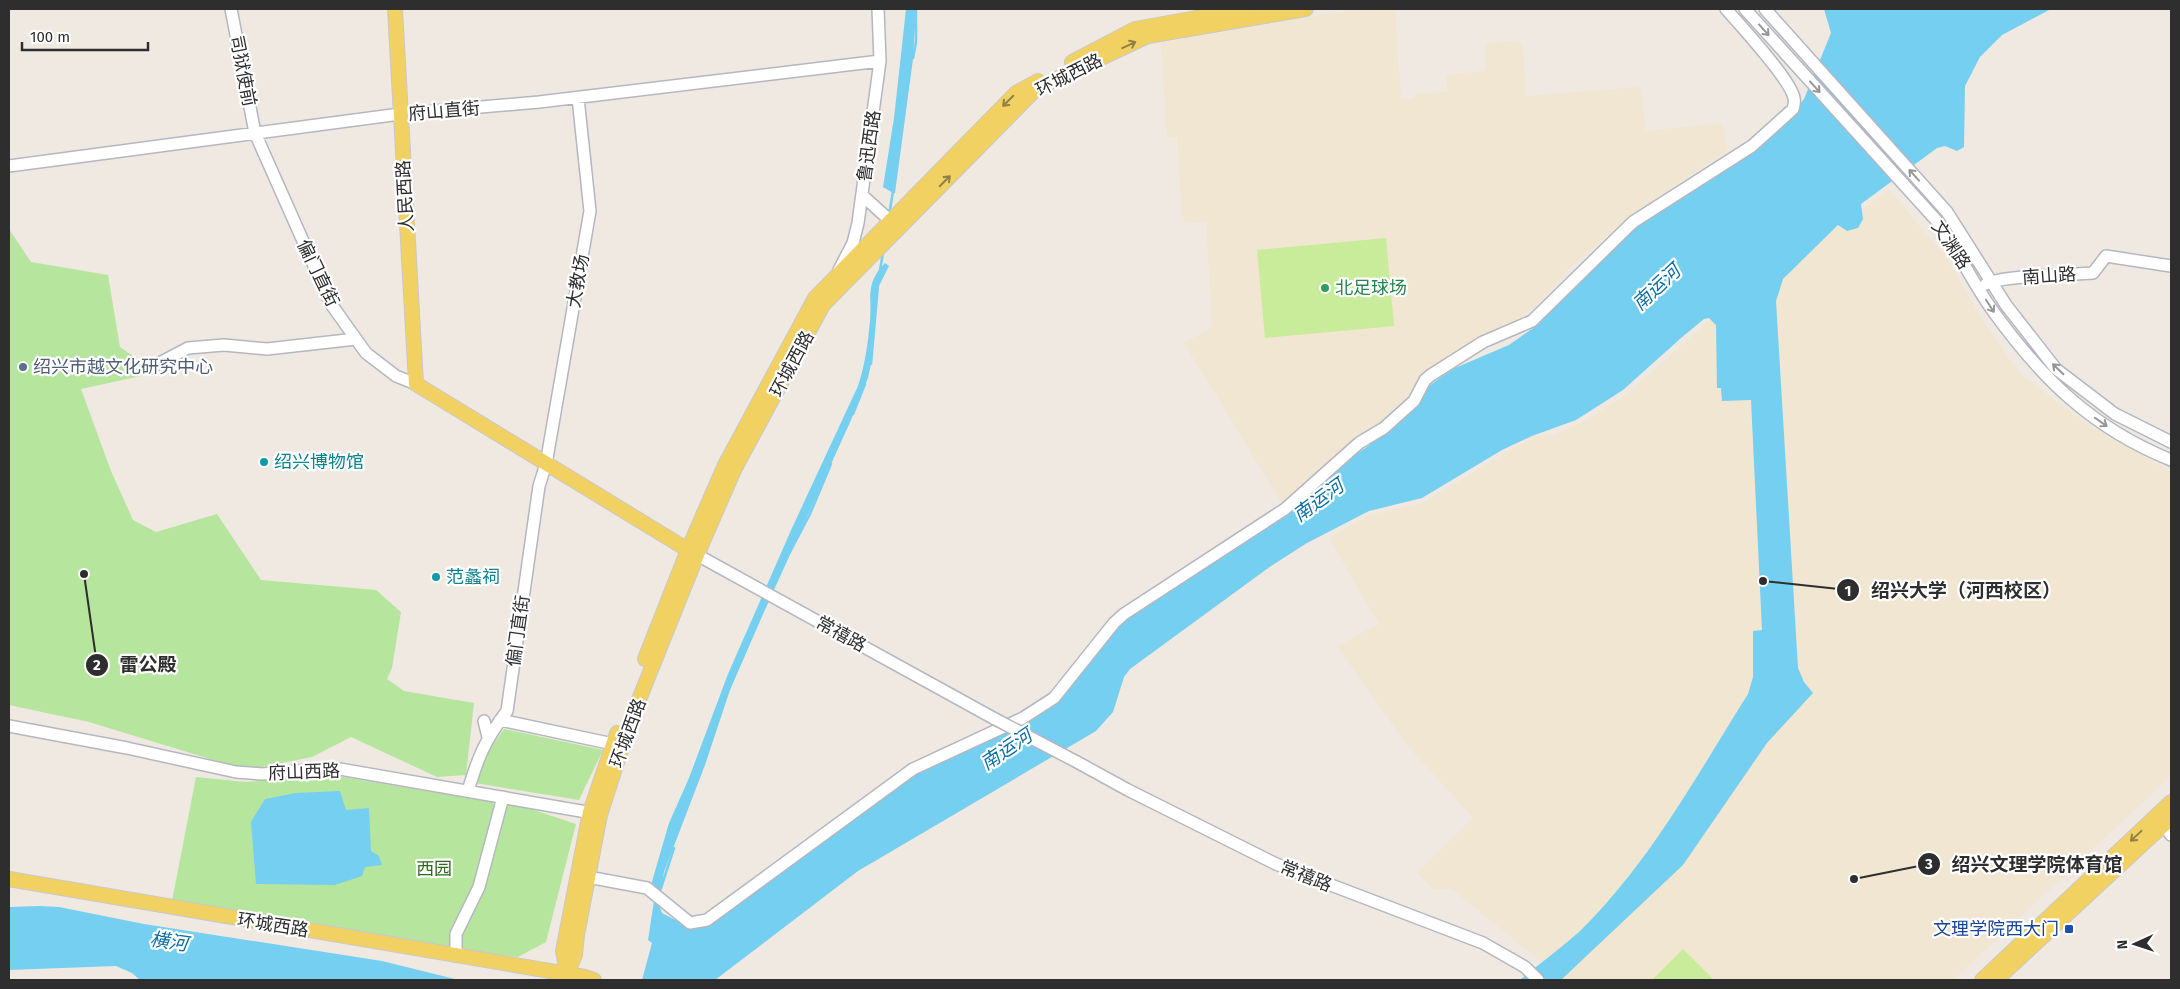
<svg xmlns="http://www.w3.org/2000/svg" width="2180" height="989" font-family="'Fira Sans','Noto Sans SC',sans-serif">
	<rect width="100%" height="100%" fill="#efe9e1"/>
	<path fill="#f0e6d1" d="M 1356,9 L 1395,9 L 1401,99 L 1414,99 L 1415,94 L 1448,92 L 1446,75 L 1486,71 L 1486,43 L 1517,41 L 1523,47 L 1526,96 L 1640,87 L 1646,131 L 1722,123 L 1728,150 L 1629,216 L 1568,270 L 1534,308 L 1522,317 L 1491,334 L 1450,353 L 1423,376 L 1407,404 L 1355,441 L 1301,490 L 1282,503 L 1184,343 L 1212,327 L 1206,222 L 1186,223 L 1182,216 L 1177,137 L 1167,137 L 1161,43 Z
		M 1889,190 L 1946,257 L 1986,326 L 2021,375 L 2093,428 L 2171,472 L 2171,776 L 1953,980 L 1556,980 L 1541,962 L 1452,889 L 1434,889 L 1417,873 L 1473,818 L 1407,745 L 1337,646 L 1379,624 L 1329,538 L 1367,516 L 1424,502 L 1534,436 L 1556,434 L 1588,419 L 1627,394 L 1710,319 L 1777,284 L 1836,228 Z"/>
	<path fill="#b6e59e" d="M 9,229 L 31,262 L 108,275 L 120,347 L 150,368 L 150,374 L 81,389 L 111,471 L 133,520 L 156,532 L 217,514 L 261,580 L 376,590 L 401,612 L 392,668 L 387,679 L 404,691 L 474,703 L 466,775 L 437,777 L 351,737 L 312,757 L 246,770 L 89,722 L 9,705 Z
		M 504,729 L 603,750 L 579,800 L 475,783 L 486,755 Z
		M 331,775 L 528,808 L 576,824 L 546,942 L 518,957 L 434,946 L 172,901 L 196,777 L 246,782 Z"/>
	<path fill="#c9ec9a" d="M 1386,238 L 1394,326 L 1265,338 L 1257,250 Z
		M 1683,949 L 1714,980 L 1652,980 Z"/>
	<path fill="#75cff0" d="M 906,9 L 916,9 L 913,59 L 895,193 L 893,193 L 883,187 L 894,118 Z
		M 1824,9 L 2051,9 L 2002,35 L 1980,57 L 1965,86 L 1964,147 L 1957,151 L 1945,146 L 1937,148 L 1861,204 L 1863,219 L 1858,228 L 1847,231 L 1838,225 L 1783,279 L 1776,301 L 1798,668 L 1804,682 L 1813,693 L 1767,743 L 1683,865 L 1561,980 L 1520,980 C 1539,964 1560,949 1579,932 C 1649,864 1697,775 1748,694 L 1753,677 L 1753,631 L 1762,630 L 1751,400 L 1722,401 L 1721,388 L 1717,388 L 1716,325 L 1709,318 L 1704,319 L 1681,338 L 1623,390 L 1576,420 L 1532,436 L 1502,450 L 1422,498 L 1369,511 L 1307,543 L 1271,566 L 1130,669 L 1124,677 L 1113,712 L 1096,731 L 858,871 L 715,980 L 642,980 L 652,943 L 648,940 L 656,888 L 651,885 L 669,823 L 689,778 L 728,674 L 792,528 L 858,386 C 865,365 868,343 870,321 C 872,296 865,284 885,263 L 889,266 L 877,290 L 872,359 L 868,378 L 851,420 L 764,612 L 730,690 L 705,765 L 664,872 L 659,905 L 662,913 L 685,925 L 693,926 L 909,775 L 1037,710 L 1105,633 L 1368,446 L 1385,432 L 1424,390 L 1441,377 L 1455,368 L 1509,345 L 1539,324 L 1556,302 L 1633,225 L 1796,110 L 1804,99 L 1831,33 Z
		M 340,791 L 346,810 L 369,808 L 371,851 L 379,856 L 382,865 L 365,867 L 362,876 L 335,885 L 256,884 L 251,822 L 265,799 L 296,793 Z
		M 40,906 L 59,907 L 144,924 L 382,961 L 459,980 L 140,980 L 132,973 L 116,966 L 9,970 L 9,907 Z"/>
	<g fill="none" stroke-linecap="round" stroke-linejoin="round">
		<path stroke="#75cff0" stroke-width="2.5" d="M 913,58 L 916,42 L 916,9
			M 889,216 L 893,191
			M 880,270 L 883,253
			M 871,364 L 878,285
			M 853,414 L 865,384
			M 790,552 L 810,514 L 831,464
			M 661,888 L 674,848"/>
		<defs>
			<path id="minor" d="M 231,9 L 255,133 L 331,304 L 366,353 L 396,376 L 416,384
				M 1745,9 L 1936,220 C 1957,249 1972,282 1993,311 C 2042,379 2092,428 2171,460
				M 1765,9 L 1947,212 L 2006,305 L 2056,369 L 2115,414 L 2171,442
				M 9,166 L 400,114 L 539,102 L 880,61
				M 862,195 L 896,226
				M 839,270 L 853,243 L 858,223 L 880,61 L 878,9
				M 1986,284 C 2002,275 2070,275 2093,273 L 2106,256 L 2171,266
				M 150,368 L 188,348 L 224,345 L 267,349 L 356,339
				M 690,551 L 995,719
				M 500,720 L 613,744
				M 484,721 L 488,737
				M 9,726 L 127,748 L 236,772 L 262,774 L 334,768 L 598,814
				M 1077,762 L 1128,790 L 1276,864 L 1483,943 L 1525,967 L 1538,980
				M 468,791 C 478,757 485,740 507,711 L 539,486 L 546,464 L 590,211 L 578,98
				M 2159,818 L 2171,835
				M 588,877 L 647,888 L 690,923 L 707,920 L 913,769 L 1023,718 L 1054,698 L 1114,623 L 1124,614 L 1285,509 L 1359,443 L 1384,428 L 1414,401 L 1425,380 L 1431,375 L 1483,342 L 1532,321 L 1633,222 L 1752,146 L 1793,109 C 1794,106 1795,102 1794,98 C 1791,80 1740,25 1726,9
				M 456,956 L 456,934 L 479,887 L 503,797"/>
			<path id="major" d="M 395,9 L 416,384 L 688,550
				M 1072,62 L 1135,29 L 1246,9
				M 645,659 L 688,550 L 725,465 L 815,298 L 1016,93 L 1038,81
				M 9,879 L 585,977 L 594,980
				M 567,974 L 575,955 L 577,935 L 600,815 L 630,722 L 697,555 L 734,470 L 823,305 L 1037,88 L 1148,36 L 1306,9
				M 567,974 L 563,951 L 590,812 L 617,733
				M 1982,980 L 2171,802
				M 1996,980 L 2171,818"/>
		</defs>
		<use href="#minor" stroke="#b4b7c1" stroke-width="14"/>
		<use href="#major" stroke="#c9c9c9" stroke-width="16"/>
		<use href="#minor" stroke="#fff" stroke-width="11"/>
		<use href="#major" stroke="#f2d163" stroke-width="14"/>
		<defs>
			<path id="minor-bridge" d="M 995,719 L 1077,762"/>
		</defs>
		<use href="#minor-bridge" stroke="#b4b7c1" stroke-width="14" stroke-linecap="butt"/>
		<use href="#minor-bridge" stroke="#fff" stroke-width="11"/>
	</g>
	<defs><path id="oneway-shaft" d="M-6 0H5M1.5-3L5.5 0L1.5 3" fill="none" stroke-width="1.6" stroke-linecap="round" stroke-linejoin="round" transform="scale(1.25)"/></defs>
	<g stroke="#969696">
		<use href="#oneway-shaft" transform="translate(1764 30) rotate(48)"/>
		<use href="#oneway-shaft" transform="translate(1815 87) rotate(48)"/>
		<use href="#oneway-shaft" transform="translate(1914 175) rotate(-132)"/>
		<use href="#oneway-shaft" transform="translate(1990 306) rotate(57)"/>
		<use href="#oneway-shaft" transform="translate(2058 369) rotate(-136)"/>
		<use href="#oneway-shaft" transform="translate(2101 422) rotate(35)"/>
	</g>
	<g stroke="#908048">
		<use href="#oneway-shaft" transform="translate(1129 45) rotate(-25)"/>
		<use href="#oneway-shaft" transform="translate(1008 101) rotate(135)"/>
		<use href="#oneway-shaft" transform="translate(945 181) rotate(-45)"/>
		<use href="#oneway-shaft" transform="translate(2136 836) rotate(137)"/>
	</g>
	<circle fill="#2e9e5b" stroke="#fff" stroke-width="2" cx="1325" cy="288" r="5"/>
	<circle fill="#5c6f8a" stroke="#fff" stroke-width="2" cx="23" cy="367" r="5"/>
	<g fill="#0f9aa8" stroke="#fff" stroke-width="2">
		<circle cx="264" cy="462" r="5"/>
		<circle cx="436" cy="577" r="5"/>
	</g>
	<rect fill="#1a4fb4" stroke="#fff" stroke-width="2" x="2064" y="924" width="10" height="10" rx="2.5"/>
	<g text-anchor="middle" stroke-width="4.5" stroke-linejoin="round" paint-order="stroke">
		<g font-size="18" fill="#2e2e2e" stroke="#fff">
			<text transform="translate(243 71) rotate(79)" y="6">司狱使前</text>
			<text transform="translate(1069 75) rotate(-27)" y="6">环城西路</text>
			<text transform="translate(444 111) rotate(-5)" y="6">府山直街</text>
			<text transform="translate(869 146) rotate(-82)" y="6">鲁迅西路</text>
			<text transform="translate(405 196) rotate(-93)" y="6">人民西路</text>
			<text transform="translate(1951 245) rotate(56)" y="6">文渊路</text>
			<text transform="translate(318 273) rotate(64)" y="6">偏门直街</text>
			<text transform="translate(2049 276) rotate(-4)" y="6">南山路</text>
			<text transform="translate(578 281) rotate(-80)" y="6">大教场</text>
			<text transform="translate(792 364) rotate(-62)" y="6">环城西路</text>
			<text transform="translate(518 631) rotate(-82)" y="6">偏门直街</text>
			<text transform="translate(841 634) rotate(29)" y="6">常禧路</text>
			<text transform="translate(628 733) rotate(-70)" y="6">环城西路</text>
			<text transform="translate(304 772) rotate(-2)" y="6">府山西路</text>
			<text transform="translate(1306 876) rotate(22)" y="6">常禧路</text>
			<text transform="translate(273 925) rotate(9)" y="6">环城西路</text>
		</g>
		<g font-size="18" fill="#27864d" stroke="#fff" text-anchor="start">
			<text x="1335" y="294">北足球场</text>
		</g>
		<g font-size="18" fill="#4e5e75" stroke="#fff" text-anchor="start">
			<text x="33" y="373">绍兴市越文化研究中心</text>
		</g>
		<g font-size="18" fill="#0d838f" stroke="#fff" text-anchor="start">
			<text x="274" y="468">绍兴博物馆</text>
			<text x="446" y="583">范蠡祠</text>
		</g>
		<g font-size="18" fill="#2c6e1b" stroke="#fff">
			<text x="434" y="875">西园</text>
		</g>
		<g font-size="18" fill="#164399" stroke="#fff" text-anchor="end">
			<text x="2059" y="935">文理学院西大门</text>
		</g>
		<g font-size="19" font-style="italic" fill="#0d6fa3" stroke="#fff">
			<text transform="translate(1656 287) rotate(-43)" y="7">南运河</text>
			<text transform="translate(1318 500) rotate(-36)" y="7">南运河</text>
			<text transform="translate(1006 749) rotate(-34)" y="7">南运河</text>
			<text transform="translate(169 941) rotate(8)" y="7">横河</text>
		</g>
	</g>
	<path fill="none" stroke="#2e2e2e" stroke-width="2" d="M1763 581L1848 590M84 574L97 665M1854 879L1929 864"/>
	<g fill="#2e2e2e" stroke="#fff" stroke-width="2">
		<circle cx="1763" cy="581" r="5"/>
		<circle cx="84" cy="574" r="5"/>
		<circle cx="1854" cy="879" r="5"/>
		<circle cx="1848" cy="590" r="12"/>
		<circle cx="97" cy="665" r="12"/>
		<circle cx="1929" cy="864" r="12"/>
	</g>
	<g font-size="15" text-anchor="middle" font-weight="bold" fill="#fff">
		<text x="1848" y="596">1</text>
		<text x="97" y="670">2</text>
		<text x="1929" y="869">3</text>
	</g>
	<g font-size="19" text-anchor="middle" font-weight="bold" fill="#2e2e2e" stroke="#fff" stroke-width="4.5" stroke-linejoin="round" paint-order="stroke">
		<text x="1966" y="597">绍兴大学（河西校区）</text>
		<text x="148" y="671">雷公殿</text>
		<text x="2037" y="871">绍兴文理学院体育馆</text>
	</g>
	<rect width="2180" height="989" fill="none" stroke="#2e2e2e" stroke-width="20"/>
	<g transform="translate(2135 944) rotate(267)" stroke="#ffffff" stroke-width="4" paint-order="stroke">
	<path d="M0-4L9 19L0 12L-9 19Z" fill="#2e2e2e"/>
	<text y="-8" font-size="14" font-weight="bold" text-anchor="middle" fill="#2e2e2e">N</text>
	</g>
	<path d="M22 42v8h126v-8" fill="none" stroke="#2e2e2e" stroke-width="2.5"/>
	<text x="30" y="42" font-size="15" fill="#2e2e2e" stroke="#ffffff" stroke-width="4" paint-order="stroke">100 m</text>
</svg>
